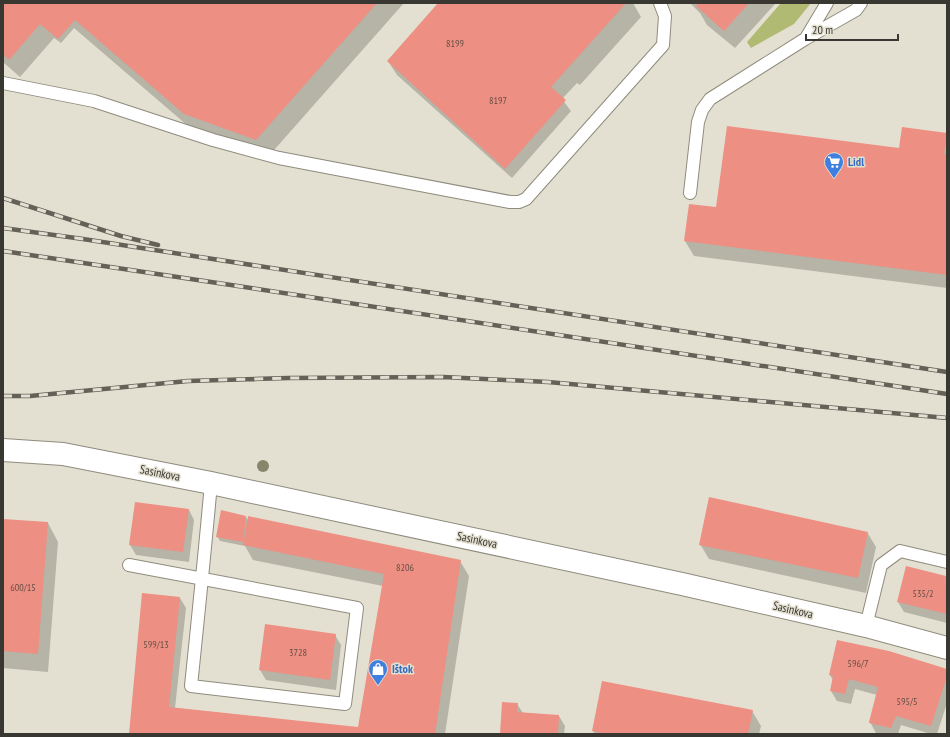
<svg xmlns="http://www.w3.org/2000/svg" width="950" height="737" font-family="'PT Sans Narrow',sans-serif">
	<rect width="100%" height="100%" fill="#e4e0d1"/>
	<path fill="#b1ba72" d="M 781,3 L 811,3 L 794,24 L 751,48 L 747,42 Z"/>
	<path fill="#0003" d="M 3,3 L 404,3 L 267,158 L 195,132 L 74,28 L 61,43 L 54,38 L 20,77 L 3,62 Z
		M 440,3 L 633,3 L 641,17 L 580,85 L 577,83 L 562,99 L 571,111 L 512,178 L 397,75 L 388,61 Z
		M 690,3 L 776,3 L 735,48 L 707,25 L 700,13 Z
		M 947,134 L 947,288 L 694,256 L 685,241 L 717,208 Z
		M 189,510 L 194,520 L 189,562 L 136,555 L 130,545 Z
		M 246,517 L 248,521 L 460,561 L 469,576 L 445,734 L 130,734 L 180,598 L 186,608 L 175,708 L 359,728 L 383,586 L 253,560 L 245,546 L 220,541 L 217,536 Z
		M 3,520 L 48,523 L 58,542 L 48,672 L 3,668 Z
		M 867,532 L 876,547 L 866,593 L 709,559 L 700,544 Z
		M 945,577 L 947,580 L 947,623 L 904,612 L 898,602 Z
		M 335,635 L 341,645 L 336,690 L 266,680 L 260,670 Z
		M 947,670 L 947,703 L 937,734 L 931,734 L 901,725 L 898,734 L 882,734 L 876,733 L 870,722 L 877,695 L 855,689 L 851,704 L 837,701 L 831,691 L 833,680 L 830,675 Z
		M 517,704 L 523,713 L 559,716 L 565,726 L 564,734 L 501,734 Z
		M 752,711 L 761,726 L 759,734 L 595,734 L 593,731 Z"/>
	<path fill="#ed8f82" d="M 3,3 L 377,3 L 256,140 L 184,114 L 75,20 L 58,39 L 40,24 L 9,60 L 3,54 Z
		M 438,3 L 626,3 L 551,87 L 566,100 L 505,169 L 387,61 Z
		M 699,3 L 749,3 L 724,31 L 696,6 Z
		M 727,126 L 899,148 L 902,127 L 947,133 L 944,154 L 947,154 L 947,275 L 684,241 L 689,204 L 716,207 Z
		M 709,497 L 868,532 L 858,578 L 699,545 Z
		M 135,502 L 189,509 L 183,552 L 129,545 Z
		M 221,510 L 246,516 L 243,542 L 216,537 Z
		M 248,516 L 461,560 L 435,734 L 129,734 L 142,593 L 180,597 L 169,707 L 358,727 L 384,574 L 243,545 Z
		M 3,519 L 48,522 L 38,654 L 3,651 Z
		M 906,566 L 946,576 L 945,583 L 947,584 L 947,614 L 897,602 Z
		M 265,624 L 336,634 L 330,680 L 259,670 Z
		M 837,640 L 889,651 L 947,669 L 947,676 L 931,726 L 896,716 L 891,728 L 869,723 L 869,722 L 878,687 L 849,679 L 845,694 L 830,691 L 833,676 L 829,675 Z
		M 602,681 L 753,710 L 748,734 L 606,734 L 592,731 Z
		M 502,702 L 518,703 L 517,712 L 559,715 L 558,734 L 500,734 Z"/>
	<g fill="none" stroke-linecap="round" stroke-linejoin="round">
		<defs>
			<path id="service" d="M 806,38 L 827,3
				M 3,83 L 94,101 L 213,140 L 279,158 L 510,202 L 519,202 L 526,199 L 663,45 L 665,16 L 660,3
				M 690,193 L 698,122 L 702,110 L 710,99 L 805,39 L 856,10 L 861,3
				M 129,565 L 357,608 L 345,704 L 191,686 C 198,618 205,551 211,483
				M 866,626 L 881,565 L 900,551 L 947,562"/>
			<path id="minor" d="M 3,450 L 63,454 L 211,483 L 682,584 L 866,626 L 947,648"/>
		</defs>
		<use href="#service" stroke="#8f8b7d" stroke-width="14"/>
		<use href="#minor" stroke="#8f8b7d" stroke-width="24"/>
		<use href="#service" stroke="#fff" stroke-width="12"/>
		<use href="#minor" stroke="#fff" stroke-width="22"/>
		<defs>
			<path id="rail" d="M 3,198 L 121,236 L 158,245
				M 3,228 L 83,239 L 947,372
				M 3,251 L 211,282 L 947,394
				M 3,396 L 30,396 L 188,381 L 288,378 L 443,377 L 548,382 L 947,418"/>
		</defs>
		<use href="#rail" stroke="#646159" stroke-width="4.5"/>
		<use href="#rail" stroke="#e4e0d1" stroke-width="3" stroke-dasharray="9" stroke-linecap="butt"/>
	</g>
	<circle fill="#86866b" cx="263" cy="466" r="6"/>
	<defs>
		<symbol id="supermarket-pin" viewBox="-11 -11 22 30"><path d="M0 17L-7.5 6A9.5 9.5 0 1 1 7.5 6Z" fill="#3f7fe0" stroke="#e4e0d1"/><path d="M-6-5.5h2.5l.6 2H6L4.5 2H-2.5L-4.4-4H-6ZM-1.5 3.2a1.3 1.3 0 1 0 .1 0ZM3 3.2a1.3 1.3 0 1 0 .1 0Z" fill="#fff"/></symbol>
		<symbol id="shop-pin" viewBox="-11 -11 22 30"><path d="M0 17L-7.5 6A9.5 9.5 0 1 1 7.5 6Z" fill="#3f7fe0" stroke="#e4e0d1"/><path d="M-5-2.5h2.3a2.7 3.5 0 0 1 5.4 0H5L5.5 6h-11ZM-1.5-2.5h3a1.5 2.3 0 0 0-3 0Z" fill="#fff"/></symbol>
	</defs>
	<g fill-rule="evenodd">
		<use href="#supermarket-pin" x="823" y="151" width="22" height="30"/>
		<use href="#shop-pin" x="367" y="658" width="22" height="30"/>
	</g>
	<g text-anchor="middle" stroke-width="3" stroke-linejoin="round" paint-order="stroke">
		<g font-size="10" fill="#664d45">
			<text x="455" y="47">8199</text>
			<text x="498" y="104">8197</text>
			<text x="405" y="571">8206</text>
			<text x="23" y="591">600/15</text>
			<text x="923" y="597">535/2</text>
			<text x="156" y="648">599/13</text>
			<text x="298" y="656">3728</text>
			<text x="858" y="667">596/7</text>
			<text x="907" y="705">595/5</text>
		</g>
		<g font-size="12" font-weight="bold" fill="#366cbe" stroke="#e4e0d1" text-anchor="start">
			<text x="848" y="166">Lidl</text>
			<text x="392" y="673">Ištok</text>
		</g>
		<g font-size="12" fill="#393731" stroke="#e4e0d1">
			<text transform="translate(160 473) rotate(11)" y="4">Sasinkova</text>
			<text transform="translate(477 540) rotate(12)" y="4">Sasinkova</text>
			<text transform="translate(793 610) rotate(13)" y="4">Sasinkova</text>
		</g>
	</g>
	<rect width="950" height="737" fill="none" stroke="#393731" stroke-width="8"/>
	<path d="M806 34v6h92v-6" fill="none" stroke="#393731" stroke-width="2"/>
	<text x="812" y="34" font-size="12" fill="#393731" stroke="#e4e0d1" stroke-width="3" paint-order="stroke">20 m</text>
</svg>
